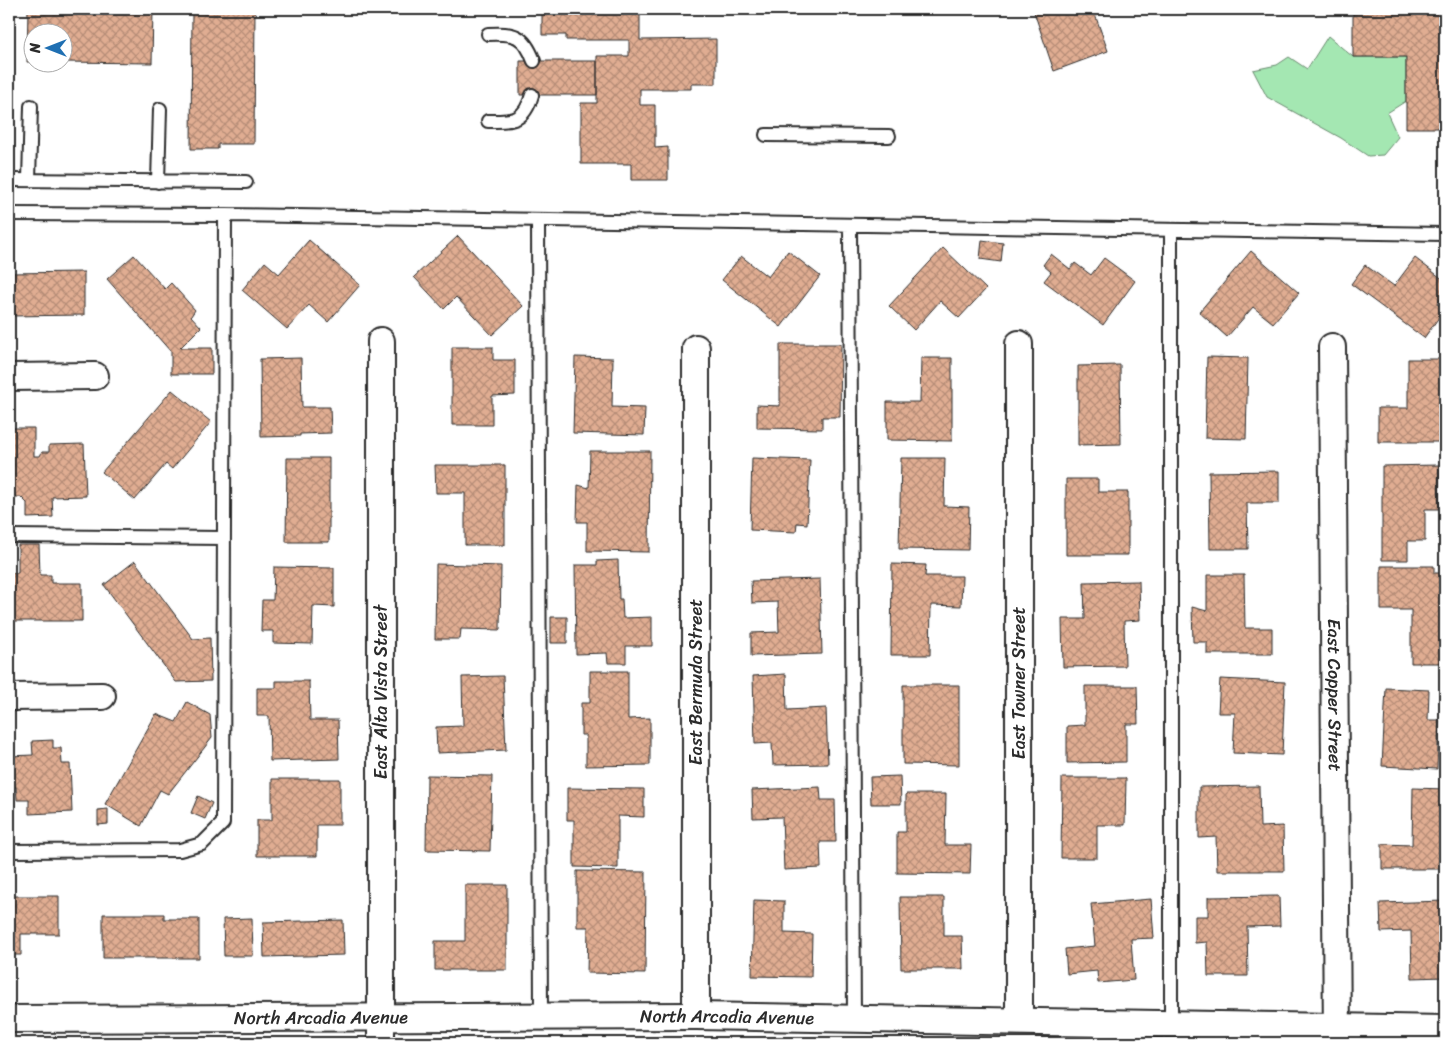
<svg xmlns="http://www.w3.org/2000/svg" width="1454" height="1052" font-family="Sriracha,sans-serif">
	<defs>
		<pattern id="building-cross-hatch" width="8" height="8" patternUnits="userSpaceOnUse" patternTransform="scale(1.25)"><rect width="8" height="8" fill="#e0ad92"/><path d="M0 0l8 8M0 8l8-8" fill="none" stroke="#b68d77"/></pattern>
	</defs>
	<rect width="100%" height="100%" fill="#fff"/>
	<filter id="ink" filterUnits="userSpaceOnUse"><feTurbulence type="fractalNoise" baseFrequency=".02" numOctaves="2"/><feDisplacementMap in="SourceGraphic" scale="10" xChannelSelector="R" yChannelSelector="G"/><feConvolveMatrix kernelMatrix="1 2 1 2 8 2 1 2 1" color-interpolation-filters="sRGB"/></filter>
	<g filter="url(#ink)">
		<path fill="#a4e7b2" stroke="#68896e" d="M 1328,36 L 1353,57 L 1406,57 L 1406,101 L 1387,113 L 1398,137 L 1383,155 L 1368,156 L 1341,138 L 1267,97 L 1253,70 L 1277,65 L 1289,57 L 1307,69 Z"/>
		<path fill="url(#building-cross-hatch)" stroke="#2b2b2b" d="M 28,9 L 153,9 L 152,63 L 62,62 L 62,32 L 32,32 L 32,62 L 27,62 Z
			M 192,9 L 255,9 L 254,144 L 218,144 L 218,149 L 191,149 Z
			M 542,9 L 646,9 L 646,11 L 640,11 L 640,40 L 716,39 L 716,84 L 691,84 L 691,89 L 640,89 L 640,105 L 655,105 L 655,148 L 668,147 L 668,180 L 631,180 L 631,164 L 581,164 L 581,103 L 597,103 L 597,56 L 629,56 L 629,40 L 566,40 L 566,35 L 542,35 Z
			M 1033,9 L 1093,9 L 1108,51 L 1054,71 Z
			M 1445,10 L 1445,128 L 1406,128 L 1406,57 L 1353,57 L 1353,11 Z
			M 520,61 L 597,61 L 597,95 L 520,95 Z
			M 458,236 L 523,306 L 492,335 L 456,297 L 444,309 L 414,277 Z
			M 309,240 L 360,285 L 328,322 L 309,305 L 287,329 L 242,290 L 265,262 L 279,274 Z
			M 982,240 L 1003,243 L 1001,262 L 980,259 Z
			M 943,248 L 986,289 L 959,318 L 940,301 L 914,330 L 889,306 Z
			M 788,251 L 820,276 L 781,327 L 722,280 L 741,256 L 768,277 Z
			M 1251,251 L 1299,293 L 1273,323 L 1253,307 L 1227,337 L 1199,312 Z
			M 1051,254 L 1070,269 L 1075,263 L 1091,275 L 1104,258 L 1135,281 L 1103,325 L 1044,281 L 1051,272 L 1043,265 Z
			M 134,255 L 165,289 L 171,283 L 195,310 L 191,316 L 201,327 L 180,348 L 212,348 L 212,374 L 171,374 L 171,352 L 107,279 Z
			M 1415,258 L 1445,281 L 1445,293 L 1437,304 L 1445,309 L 1424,338 L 1351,284 L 1365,265 L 1394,286 Z
			M 84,272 L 84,315 L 9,316 L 9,273 Z
			M 780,344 L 841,344 L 840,417 L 822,417 L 822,429 L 757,428 L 757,405 L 780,406 Z
			M 452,347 L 493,347 L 493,360 L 515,360 L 515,395 L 492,396 L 492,425 L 452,425 Z
			M 575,357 L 613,358 L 612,407 L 645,408 L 644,435 L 573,433 Z
			M 1207,357 L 1248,358 L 1246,439 L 1205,438 Z
			M 301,358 L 302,407 L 330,407 L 331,433 L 300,434 L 300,436 L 261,437 L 260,359 Z
			M 921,358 L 952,358 L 952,441 L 887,440 L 887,402 L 920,402 Z
			M 1408,359 L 1445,359 L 1445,442 L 1378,442 L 1378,408 L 1408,408 Z
			M 1120,365 L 1121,444 L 1078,445 L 1078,366 Z
			M 172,390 L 211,422 L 172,469 L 166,464 L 135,500 L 102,472 Z
			M 9,428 L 34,428 L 34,456 L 40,456 L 42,452 L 49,452 L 49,445 L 84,444 L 86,496 L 52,497 L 53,517 L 27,518 L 27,503 L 21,497 L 9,497 Z
			M 590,451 L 650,451 L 649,552 L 587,551 L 587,522 L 577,522 L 578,485 L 589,488 Z
			M 287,458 L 329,458 L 329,542 L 286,542 Z
			M 752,458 L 810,460 L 807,524 L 797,523 L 796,532 L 750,530 Z
			M 901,458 L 945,458 L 944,506 L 969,507 L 968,550 L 899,549 Z
			M 435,465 L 505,465 L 505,545 L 465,545 L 465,493 L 436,493 Z
			M 1439,465 L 1439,509 L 1425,509 L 1425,541 L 1408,541 L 1408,560 L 1382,560 L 1382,466 Z
			M 1279,471 L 1279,503 L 1247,503 L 1248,549 L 1210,549 L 1209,472 Z
			M 1066,479 L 1098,479 L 1098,492 L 1128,492 L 1128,555 L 1066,555 Z
			M 18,545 L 39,545 L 40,575 L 51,575 L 51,583 L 82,583 L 82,621 L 9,621 L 9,573 L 18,573 Z
			M 618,560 L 619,599 L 622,599 L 623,618 L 652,617 L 652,646 L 626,646 L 626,663 L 608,663 L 607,653 L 576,654 L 575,565 L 597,565 L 597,561 Z
			M 135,561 L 193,639 L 210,638 L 211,681 L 176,682 L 104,585 Z
			M 436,564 L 501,566 L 500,630 L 461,629 L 460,639 L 435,639 Z
			M 892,564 L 926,565 L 925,576 L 962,576 L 961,606 L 931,605 L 930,655 L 891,655 Z
			M 1381,566 L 1434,566 L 1434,573 L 1445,573 L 1445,663 L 1411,663 L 1411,610 L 1381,610 Z
			M 274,567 L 334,568 L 334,607 L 313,606 L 312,644 L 273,643 L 273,631 L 261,631 L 262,600 L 273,600 Z
			M 1207,575 L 1244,575 L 1245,628 L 1272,628 L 1272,654 L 1207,654 L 1207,642 L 1193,642 L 1192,607 L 1207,611 Z
			M 820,579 L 822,654 L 751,656 L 751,633 L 779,632 L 778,602 L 752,603 L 751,581 Z
			M 1139,581 L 1140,620 L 1124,621 L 1125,666 L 1063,667 L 1062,619 L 1085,619 L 1084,582 Z
			M 551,617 L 567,617 L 567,643 L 551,643 Z
			M 590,671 L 628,671 L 628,719 L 650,718 L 650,765 L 586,766 L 586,735 L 581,735 L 581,703 L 590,703 Z
			M 786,674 L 787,710 L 826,708 L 828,764 L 773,765 L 772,743 L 755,744 L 753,676 Z
			M 503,676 L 506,750 L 437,753 L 436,727 L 463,726 L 462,677 Z
			M 1220,679 L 1285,682 L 1282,755 L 1233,753 L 1235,713 L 1218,713 Z
			M 276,681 L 309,681 L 310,720 L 338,720 L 339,759 L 270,761 L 269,716 L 257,716 L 257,688 L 276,688 Z
			M 903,685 L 959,685 L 959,765 L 903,764 Z
			M 1085,686 L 1137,686 L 1138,724 L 1126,724 L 1126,762 L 1067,763 L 1067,726 L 1085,725 Z
			M 1386,688 L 1429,690 L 1428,720 L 1439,720 L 1437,769 L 1382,766 Z
			M 187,702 L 210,715 L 212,738 L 168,794 L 160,790 L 141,826 L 105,804 L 156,714 L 176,722 Z
			M 53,740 L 53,748 L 61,748 L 62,764 L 70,764 L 72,812 L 29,814 L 29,800 L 17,800 L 16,787 L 9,787 L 9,756 L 33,755 L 32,741 Z
			M 427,775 L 492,776 L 490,851 L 426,850 Z
			M 900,776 L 901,804 L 871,804 L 870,777 Z
			M 1062,778 L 1126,778 L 1125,825 L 1097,825 L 1097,858 L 1061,858 Z
			M 272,779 L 340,779 L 340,825 L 317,825 L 317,856 L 257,856 L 257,820 L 272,820 Z
			M 1259,786 L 1260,827 L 1283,826 L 1284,871 L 1217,871 L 1216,837 L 1199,838 L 1199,787 Z
			M 820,787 L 821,800 L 835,800 L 836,842 L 820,842 L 821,868 L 784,870 L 782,817 L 753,818 L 752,790 Z
			M 567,788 L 644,789 L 644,817 L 618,816 L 618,868 L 574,867 L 574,820 L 567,820 Z
			M 1413,788 L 1445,789 L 1445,869 L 1382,869 L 1382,844 L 1412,845 Z
			M 906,794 L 946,794 L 945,845 L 971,845 L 970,874 L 897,873 L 897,832 L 906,832 Z
			M 198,796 L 212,803 L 205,819 L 191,813 Z
			M 108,809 L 108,824 L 98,825 L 98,810 Z
			M 577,871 L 646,872 L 645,974 L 587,973 L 588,927 L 577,927 Z
			M 465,885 L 507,885 L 507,970 L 435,970 L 435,941 L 465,941 Z
			M 9,896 L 59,896 L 59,934 L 21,934 L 21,955 L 9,955 Z
			M 1279,896 L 1280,926 L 1247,927 L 1248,976 L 1208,976 L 1207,942 L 1195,943 L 1195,916 L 1208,916 L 1208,897 Z
			M 900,897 L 944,897 L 944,936 L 962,936 L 963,969 L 901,969 Z
			M 1151,899 L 1154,938 L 1131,939 L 1134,980 L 1098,983 L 1097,971 L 1067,974 L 1065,949 L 1095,946 L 1091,904 Z
			M 754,900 L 784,901 L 784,933 L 812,934 L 811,977 L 752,976 Z
			M 1445,901 L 1445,977 L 1412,978 L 1411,931 L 1381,932 L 1380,903 Z
			M 103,914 L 164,914 L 164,919 L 199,919 L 199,958 L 103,958 Z
			M 252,918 L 253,956 L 224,956 L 223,919 Z
			M 343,920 L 344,955 L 264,957 L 263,922 Z"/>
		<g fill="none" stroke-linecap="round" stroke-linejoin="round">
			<defs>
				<path id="service" d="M 488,34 C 514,33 524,34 534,61
					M 488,121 C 513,121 524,122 532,95
					M 766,135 L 889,136
					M 9,180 L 246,182
					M 29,180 L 31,106
					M 158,182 L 160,109
					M 9,214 L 225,215 L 223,823 L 202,844 L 180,850 L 9,851
					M 225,215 L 1445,234
					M 538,220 L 541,1017
					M 850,225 L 854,1019
					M 1171,230 L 1171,1023
					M 9,536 L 224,538"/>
				<g id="minor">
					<path d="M 381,341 L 381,1043"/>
					<path id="s1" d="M 1332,347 L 1337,1043"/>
					<path d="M 696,348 L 696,1016"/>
					<path d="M 9,377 L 95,376"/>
					<path d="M 9,697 L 102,696"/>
					<path id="s2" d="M 9,1019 L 696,1016 L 1445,1029"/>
					<path d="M 1019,1021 L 1019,344"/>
				</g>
			</defs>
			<use href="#service" stroke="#2b2b2b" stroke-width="16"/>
			<use href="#minor" stroke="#2b2b2b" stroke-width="30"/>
			<use href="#service" stroke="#fff" stroke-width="12"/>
			<use href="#minor" stroke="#fff" stroke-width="26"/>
		</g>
	</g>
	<g text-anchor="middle" stroke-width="4" stroke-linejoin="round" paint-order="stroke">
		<g font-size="18" fill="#2b2b2b" stroke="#fff">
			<text transform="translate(696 682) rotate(-90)" y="6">East Bermuda Street</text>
			<text transform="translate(1019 683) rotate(-90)" y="6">East Towner Street</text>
			<text transform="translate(381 692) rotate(-90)" y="6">East Alta Vista Street</text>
			<text dy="6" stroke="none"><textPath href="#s1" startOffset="348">East Copper Street</textPath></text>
			<text dy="6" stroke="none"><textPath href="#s2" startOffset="312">North Arcadia Avenue</textPath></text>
			<text dy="6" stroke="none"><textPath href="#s2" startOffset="718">North Arcadia Avenue</textPath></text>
		</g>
	</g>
	<rect width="1454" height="1052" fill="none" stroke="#fff" stroke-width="30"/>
	<rect x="15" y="15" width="1424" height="1022" fill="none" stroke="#2b2b2b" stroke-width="2" filter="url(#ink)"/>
	<g transform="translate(48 48) rotate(270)"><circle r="24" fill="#ffffff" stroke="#aaaaaa"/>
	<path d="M0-4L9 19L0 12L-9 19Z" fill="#1f6fb2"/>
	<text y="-8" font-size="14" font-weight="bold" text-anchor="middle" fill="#2b2b2b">N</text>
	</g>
</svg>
